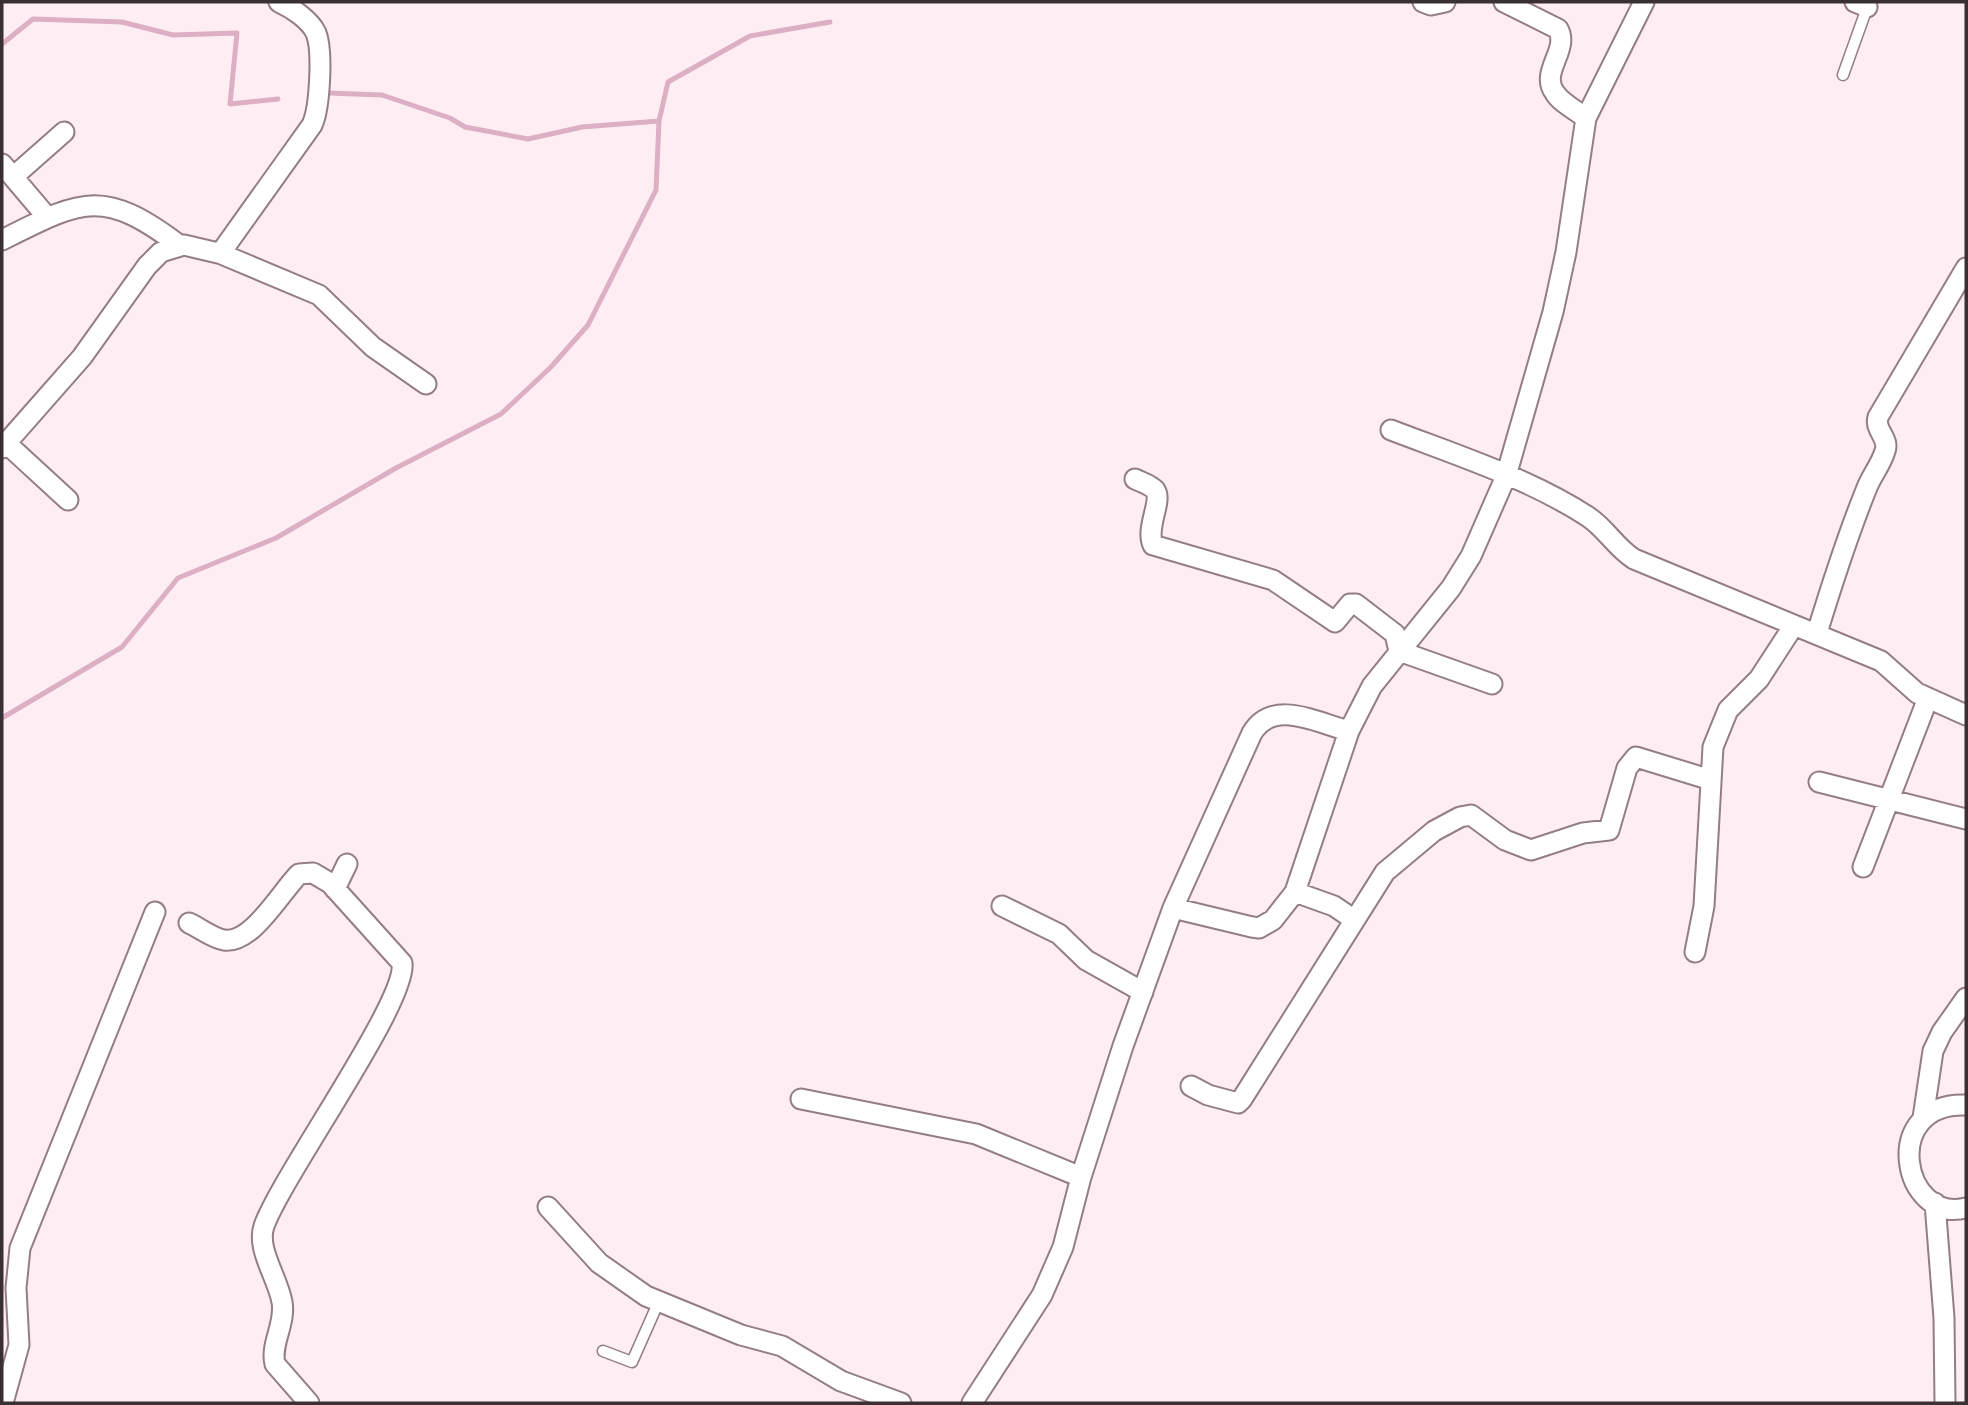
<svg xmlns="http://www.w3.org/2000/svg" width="1968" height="1405" font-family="'PT Sans Narrow',sans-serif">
	<rect width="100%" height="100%" fill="#feeef4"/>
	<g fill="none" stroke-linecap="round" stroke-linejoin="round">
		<path stroke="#ddafc2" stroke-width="5" d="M 2,44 L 33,19 L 122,22 L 173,35 L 237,33 L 230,104 L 278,99
			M 328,93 L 382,95 L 450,118 L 465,127 L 528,139 L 582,127 L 659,121
			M 2,718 L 122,647 L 178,578 L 276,538 L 396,468 L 501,414 L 551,367 L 588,325 L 656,190 L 659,121 L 668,82 L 750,36 L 830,22"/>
		<defs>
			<path id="lane" d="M 1843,75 L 1868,5
				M 603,1351 L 632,1362 L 659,1301"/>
			<path id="street" d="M 1423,2 L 1431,5 L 1445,2
				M 1504,2 L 1558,29 C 1570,50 1539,72 1555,93 C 1561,103 1577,111 1586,118
				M 1855,2 L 1867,7
				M 2,164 L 47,217
				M 13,177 L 64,132
				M 2,240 C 82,200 102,187 179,245
				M 219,253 L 319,295 L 373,347 L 426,384
				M 1391,430 C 1456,455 1528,478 1587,516 C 1606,528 1615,547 1634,559 L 1881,661 L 1917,693 L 1966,715
				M 6,443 L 68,500
				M 2,448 L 82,357 L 147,266 L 161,252 L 184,245 L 218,253 L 222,251 L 312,125 C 320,108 323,50 316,33 C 310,20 292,8 279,2
				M 1135,479 C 1141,482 1151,485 1155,490 C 1163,501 1145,528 1153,545 L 1273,580 L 1335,622 L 1350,604 L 1356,604 L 1395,634 L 1399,651 L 1492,684
				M 1817,633 C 1832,584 1847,537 1866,490 C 1871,476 1881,465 1885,451 C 1890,438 1874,431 1878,417 L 1966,268
				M 1819,782 L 1966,819
				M 1863,867 L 1928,698
				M 335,889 L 347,864
				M 1295,892 L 1334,906 L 1353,919
				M 1002,906 L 1059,934 L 1086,960 L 1143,992
				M 1173,908 L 1252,927 L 1259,928 L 1273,920 L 1295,892 L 1349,731
				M 189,923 C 200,928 212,938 224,940 C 252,944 280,893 299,874 L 313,873 L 330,883 L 402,963 C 408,1001 283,1174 264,1226 C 256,1249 278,1278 282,1302 C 286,1324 270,1344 275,1364 L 309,1403
				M 1695,952 L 1704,906 L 1713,747 L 1728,710 L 1759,679 L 1794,625
				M 1191,1086 L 1208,1095 L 1238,1103 L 1242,1099 L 1385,872 L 1434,831 L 1460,817 L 1471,815 L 1505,840 L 1531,850 L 1583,833 L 1609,830 L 1627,768 L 1636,757 L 1711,780
				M 801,1099 L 976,1134 L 1081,1177
				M 1966,1105 C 1879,1102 1902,1224 1966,1208
				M 1923,1118 L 1933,1051 L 1942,1032 L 1966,998
				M 1935,1203 L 1944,1318 L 1945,1403
				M 548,1207 L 599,1263 L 646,1296 L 741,1335 L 782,1346 L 841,1381 L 901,1403
				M 3,1403 L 19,1345 L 16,1288 L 20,1248 L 155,912
				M 972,1403 L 1042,1295 L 1063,1247 L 1081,1177 L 1123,1046 L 1173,908 L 1252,733 C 1273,698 1317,723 1349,731 L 1372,686 L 1451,588 L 1471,556 L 1506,476 L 1553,312 L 1566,252 L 1586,118 L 1644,2"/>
		</defs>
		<use href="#lane" stroke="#947d86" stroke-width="13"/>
		<use href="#street" stroke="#947d86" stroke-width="23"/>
		<use href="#lane" stroke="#fff" stroke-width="10"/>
		<use href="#street" stroke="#fff" stroke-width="19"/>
	</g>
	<rect width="1968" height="1405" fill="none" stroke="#3a3034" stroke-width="7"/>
</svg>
